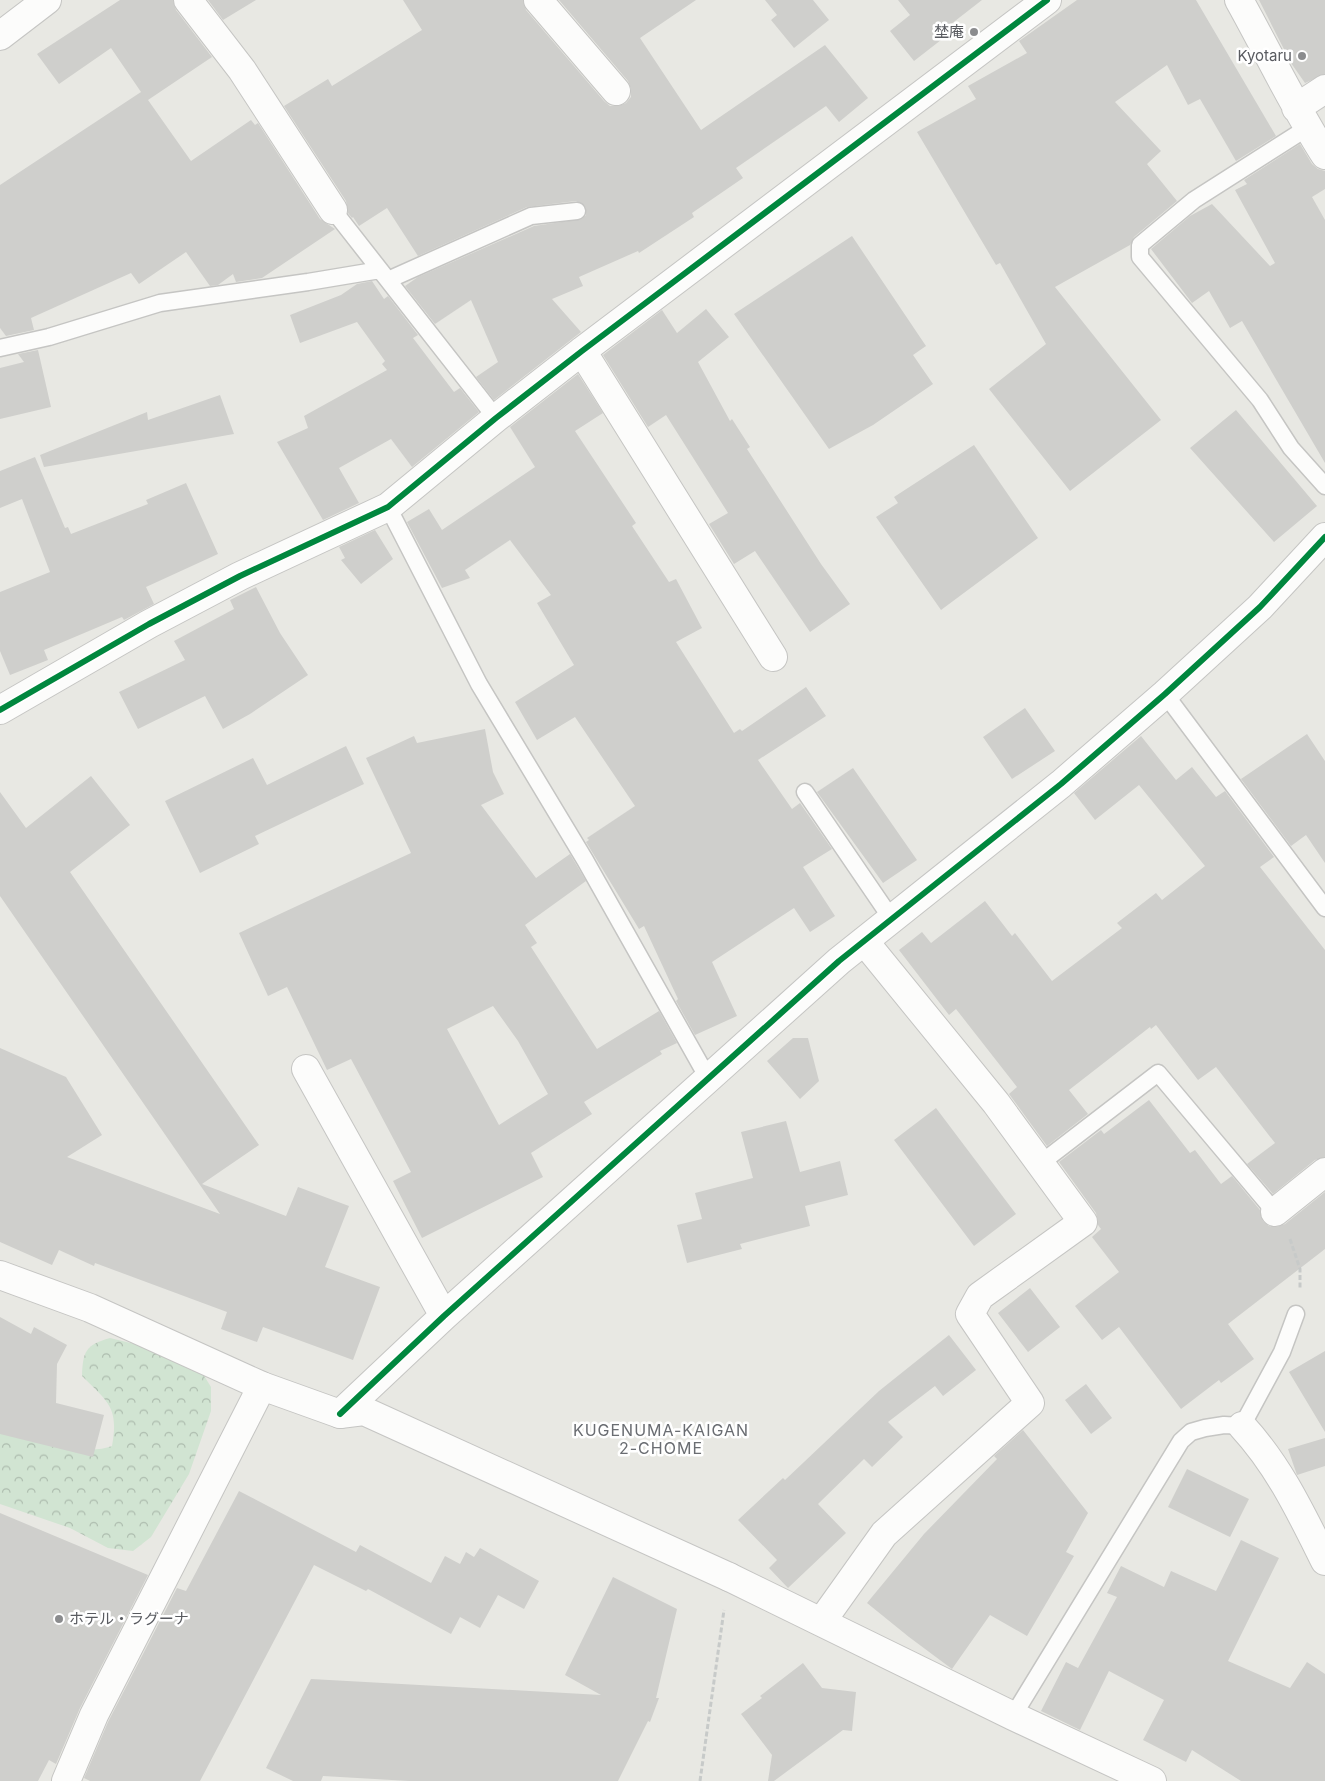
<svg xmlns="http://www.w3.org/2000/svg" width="1325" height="1781" font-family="Inter,'Noto Sans JP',sans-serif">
	<defs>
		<pattern id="forest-crowns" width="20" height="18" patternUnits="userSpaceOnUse" patternTransform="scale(1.25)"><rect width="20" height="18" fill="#d1e4d2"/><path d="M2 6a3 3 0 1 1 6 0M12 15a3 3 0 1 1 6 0" fill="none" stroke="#adbcae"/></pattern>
	</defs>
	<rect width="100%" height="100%" fill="#e8e8e3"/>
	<path fill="url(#forest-crowns)" d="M 110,1338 L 151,1348 L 203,1374 L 211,1387 L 211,1411 L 189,1474 L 151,1537 L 133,1551 L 108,1548 L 70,1528 L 0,1504 L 0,1428 C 31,1436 81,1458 112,1446 C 119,1407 108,1402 82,1376 C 83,1352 85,1345 110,1338 Z"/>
	<path fill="#cfcfcc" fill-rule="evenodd" d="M 120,0 L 173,0 L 176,10 L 212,57 L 148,100 L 191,161 L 251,120 L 255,125 L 258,123 L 320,219 L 335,229 L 262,278 L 236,282 L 233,274 L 218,285 L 210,286 L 186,252 L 139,284 L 131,273 L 31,318 L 34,330 L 6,336 L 0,328 L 0,185 L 141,92 L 111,48 L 59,84 L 37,54 Z
		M 208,0 L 256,0 L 223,20 Z
		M 403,0 L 523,0 L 526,10 L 604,101 L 610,106 L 618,106 L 626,103 L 631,97 L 631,89 L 628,81 L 559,0 L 696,0 L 640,38 L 701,130 L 825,45 L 868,98 L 839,122 L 826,106 L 736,168 L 743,178 L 692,213 L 694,217 L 639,253 L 638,251 L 579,277 L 583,286 L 552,299 L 581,332 L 494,400 L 476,377 L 498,362 L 471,300 L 435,324 L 405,286 L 418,277 L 534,226 L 582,219 L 586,215 L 585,206 L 576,201 L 527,207 L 418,256 L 387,208 L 359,226 L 353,217 L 352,218 L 348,213 L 346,201 L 284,106 L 328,79 L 332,86 L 422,30 Z
		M 765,0 L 813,0 L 829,20 L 794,48 L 771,20 L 777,15 Z
		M 898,0 L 982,0 L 937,35 L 941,40 L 914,61 L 890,31 L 910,15 Z
		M 1077,0 L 1196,0 L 1276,136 L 1236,161 L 1200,99 L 1188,105 L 1167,65 L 1115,102 L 1161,151 L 1147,164 L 1177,201 L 1134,237 L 1130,245 L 1055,287 L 1161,420 L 1070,491 L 989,389 L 1046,344 L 1000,263 L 996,265 L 917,132 L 976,99 L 968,86 L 1027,53 L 1019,41 Z
		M 1259,0 L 1325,0 L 1325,74 L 1305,83 L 1291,63 Z
		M 1300,144 L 1312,164 L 1318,169 L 1325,171 L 1325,189 L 1312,197 L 1325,220 L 1325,463 L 1242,321 L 1230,328 L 1209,291 L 1192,303 L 1151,249 L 1190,216 L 1212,204 L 1270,266 L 1275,263 L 1235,190 L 1247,184 L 1244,180 Z
		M 852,236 L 926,346 L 913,355 L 933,384 L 873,425 L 829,449 L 734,314 Z
		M 372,281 L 384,299 L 388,296 L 418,335 L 413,338 L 454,392 L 460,388 L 479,412 L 412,467 L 391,439 L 339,468 L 359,503 L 323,520 L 277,442 L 308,428 L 304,416 L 387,370 L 382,364 L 385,361 L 357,322 L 300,343 L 290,315 L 341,295 L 357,284 Z
		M 706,309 L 729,337 L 698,362 L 730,421 L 732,419 L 750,447 L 747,449 L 821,564 L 850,604 L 810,632 L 755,551 L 734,564 L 709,524 L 728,513 L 666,415 L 648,427 L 603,355 L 662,310 L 677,333 Z
		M 38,350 L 51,407 L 0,419 L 0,368 L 24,362 L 18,354 Z
		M 578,374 L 603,413 L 575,431 L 636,523 L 632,526 L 669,582 L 676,579 L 702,628 L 676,642 L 734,733 L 740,729 L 742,731 L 806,687 L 826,716 L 758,760 L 792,809 L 800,803 L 832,849 L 803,867 L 835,916 L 810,932 L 794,908 L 712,962 L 737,1016 L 695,1035 L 676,1001 L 678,999 L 644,926 L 639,929 L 586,842 L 589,840 L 587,838 L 635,806 L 575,717 L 537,740 L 515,702 L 574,665 L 537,603 L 551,595 L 510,540 L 465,570 L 470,578 L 442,588 L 407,522 L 429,509 L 442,530 L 535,467 L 510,427 Z
		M 220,395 L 234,434 L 44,467 L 40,455 L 147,412 L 148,420 Z
		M 1236,410 L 1317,506 L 1274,542 L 1190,448 Z
		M 974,445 L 1038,538 L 941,610 L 876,517 L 898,503 L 894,497 Z
		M 35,457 L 65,528 L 68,527 L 71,534 L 148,504 L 146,500 L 186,483 L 218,554 L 146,587 L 154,604 L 124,620 L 122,617 L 44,650 L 48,660 L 10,675 L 0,651 L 0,592 L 50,572 L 22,499 L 0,508 L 0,471 Z
		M 375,530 L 393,559 L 361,584 L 341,560 L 345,558 L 339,547 Z
		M 256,587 L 280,633 L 308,675 L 250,714 L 223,729 L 205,696 L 138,729 L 119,692 L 185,660 L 174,641 L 234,609 L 230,600 Z
		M 1025,708 L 1055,751 L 1012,779 L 983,737 Z
		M 485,729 L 493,772 L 504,794 L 481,805 L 536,878 L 570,854 L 586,881 L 525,925 L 537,943 L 531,947 L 597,1049 L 659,1011 L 677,1043 L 660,1051 L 662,1054 L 584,1102 L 592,1114 L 531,1153 L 543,1177 L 422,1238 L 393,1181 L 411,1172 L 351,1059 L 327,1070 L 287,987 L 268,996 L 239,933 L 411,853 L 366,758 L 414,736 L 417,743 ZM 493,1006 L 518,1041 L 548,1094 L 499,1125 L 447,1029 Z
		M 1307,734 L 1325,761 L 1325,863 L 1306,835 L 1291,846 L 1241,779 Z
		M 1141,736 L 1176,780 L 1192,767 L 1216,797 L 1225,791 L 1274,857 L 1260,867 L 1325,950 L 1325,1157 L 1315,1160 L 1273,1194 L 1247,1164 L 1275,1143 L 1216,1067 L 1198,1080 L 1156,1025 L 1151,1029 L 1150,1027 L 1069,1090 L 1088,1114 L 1047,1146 L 1009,1094 L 1017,1087 L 956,1009 L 949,1015 L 899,950 L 922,932 L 931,943 L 985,901 L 1012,936 L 1015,933 L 1052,981 L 1122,928 L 1117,923 L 1156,893 L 1162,900 L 1205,866 L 1139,785 L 1095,820 L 1074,793 Z
		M 346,746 L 364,784 L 255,836 L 259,844 L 200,873 L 165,801 L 253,758 L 267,785 Z
		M 853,768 L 917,860 L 883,883 L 817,792 Z
		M 91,776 L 130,825 L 70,872 L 259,1145 L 202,1184 L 286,1216 L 298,1187 L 349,1206 L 325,1267 L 380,1287 L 353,1360 L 263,1327 L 257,1342 L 221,1329 L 227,1312 L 95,1263 L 94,1266 L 59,1250 L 52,1265 L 0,1242 L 0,1048 L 66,1077 L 102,1135 L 67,1157 L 220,1214 L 0,896 L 0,792 L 26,828 Z
		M 793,1038 L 808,1038 L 819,1081 L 800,1099 L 767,1061 Z
		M 1149,1100 L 1190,1153 L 1195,1150 L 1221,1184 L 1232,1176 L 1260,1210 L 1263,1221 L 1269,1226 L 1277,1227 L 1285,1224 L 1325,1192 L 1325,1249 L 1228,1324 L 1254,1359 L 1221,1383 L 1219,1380 L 1181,1409 L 1119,1327 L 1102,1340 L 1075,1306 L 1119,1272 L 1092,1237 L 1101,1229 L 1098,1225 L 1096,1213 L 1059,1162 L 1101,1130 L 1104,1134 Z
		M 936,1108 L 1016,1214 L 974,1246 L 894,1140 Z
		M 786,1121 L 800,1172 L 840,1161 L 848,1195 L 805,1206 L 810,1226 L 740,1244 L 742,1249 L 687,1263 L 677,1225 L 702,1219 L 695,1193 L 753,1178 L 741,1132 Z
		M 1030,1288 L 1060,1327 L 1028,1352 L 998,1313 Z
		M 0,1317 L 31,1334 L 34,1327 L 67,1345 L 57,1364 L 56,1403 L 104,1415 L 93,1457 L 0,1434 Z
		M 949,1335 L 976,1370 L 943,1396 L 935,1386 L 888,1422 L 903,1437 L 872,1467 L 864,1459 L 818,1504 L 846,1533 L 788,1588 L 769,1568 L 777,1560 L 738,1520 L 783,1478 L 785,1480 L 879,1391 Z
		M 1325,1351 L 1325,1432 L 1289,1372 Z
		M 1086,1384 L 1112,1418 L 1091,1434 L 1065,1400 Z
		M 1023,1430 L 1088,1513 L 1066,1552 L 1074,1556 L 1027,1636 L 990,1615 L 952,1669 L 909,1637 L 867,1603 L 924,1534 L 997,1459 L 994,1456 Z
		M 1325,1438 L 1325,1466 L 1297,1475 L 1288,1449 Z
		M 1187,1469 L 1249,1499 L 1230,1537 L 1168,1507 Z
		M 239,1491 L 356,1552 L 360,1545 L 431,1583 L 445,1556 L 460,1564 L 466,1552 L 474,1557 L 480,1548 L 539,1581 L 524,1609 L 498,1595 L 480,1628 L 460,1617 L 451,1634 L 368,1589 L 366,1591 L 314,1565 L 200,1781 L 90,1781 L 84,1778 L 108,1722 L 177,1588 L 186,1591 Z
		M 0,1513 L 148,1575 L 80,1708 L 56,1764 L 49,1760 L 38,1781 L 0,1781 Z
		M 1241,1540 L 1279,1558 L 1228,1661 L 1290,1688 L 1307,1662 L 1325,1674 L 1325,1781 L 1241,1781 L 1192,1750 L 1186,1762 L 1143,1740 L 1164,1700 L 1109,1671 L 1080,1730 L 1041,1711 L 1066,1662 L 1078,1668 L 1117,1597 L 1107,1593 L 1121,1566 L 1164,1587 L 1171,1571 L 1216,1591 Z
		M 613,1577 L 677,1609 L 656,1698 L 659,1698 L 650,1722 L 648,1721 L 618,1781 L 409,1781 L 323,1776 L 321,1781 L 293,1781 L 266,1768 L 311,1679 L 601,1695 L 565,1675 Z
		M 803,1663 L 822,1688 L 856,1692 L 852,1731 L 843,1730 L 774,1781 L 768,1781 L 772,1755 L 741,1714 L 762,1698 L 760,1696 Z"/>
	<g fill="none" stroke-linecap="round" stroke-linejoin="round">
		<defs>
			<path id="service" d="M 1307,128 L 1194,200 L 1140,245 L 1140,257 L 1260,400 L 1291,448 L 1325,486
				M 333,210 L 496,418
				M 388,280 L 531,216 L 577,211
				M 0,348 L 49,337 L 160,303 L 308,282 L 380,270
				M 388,507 L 479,684 L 585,860 L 709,1080
				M 1165,694 L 1325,908
				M 805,792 L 891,918
				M 1041,1163 L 1158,1073 L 1275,1212
				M 1013,1716 L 1181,1441 L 1191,1432 L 1205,1428 L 1224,1425 L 1242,1426 L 1282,1352 L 1296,1314"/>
			<path id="minor" d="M 188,0 L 242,70 L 333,210
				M 538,0 L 616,91
				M 1239,0 C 1268,52 1293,105 1325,155
				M 0,36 L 47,0
				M 1296,108 L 1325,89
				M 582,351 L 773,657
				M 0,710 L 149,624 L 240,576 L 388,507 L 496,418 L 582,351 L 1047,0
				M 306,1069 L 444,1316
				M 1275,1212 L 1325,1172
				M 340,1414 L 444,1316 L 839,961 L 1061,784 L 1165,694 L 1260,607 L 1325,537
				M 1242,1426 C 1279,1466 1301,1513 1325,1561
				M 729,1577 L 1013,1716 L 1152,1781
				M 822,1621 L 884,1534 L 1030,1403 L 970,1314 L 980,1296 L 1083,1222 L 996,1103 L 864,941
				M 66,1781 L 94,1715 L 262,1386"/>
			<path id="tertiary" d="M 0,1275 L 90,1308 L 262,1386 L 340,1414 L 364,1411 L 729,1577"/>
		</defs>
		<use href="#service" stroke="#c5c5c3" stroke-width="19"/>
		<use href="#minor" stroke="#c5c5c3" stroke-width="30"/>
		<use href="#tertiary" stroke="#c5c5c3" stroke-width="30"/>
		<path stroke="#c7cac9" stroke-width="3" stroke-dasharray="5 2.5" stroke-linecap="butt" d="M 1290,1239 L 1300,1269 L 1300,1288
			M 700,1781 L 724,1610"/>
		<use href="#service" stroke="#fcfcfb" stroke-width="16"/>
		<use href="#minor" stroke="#fcfcfb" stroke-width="28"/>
		<use href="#tertiary" stroke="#fcfcfb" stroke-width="28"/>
		<defs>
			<path id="cycleway" d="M 0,710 L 149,624 L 240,576 L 388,507 L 496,418 L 582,351 L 1047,0
				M 340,1414 L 444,1316 L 839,961 L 1061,784 L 1165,694 L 1260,607 L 1325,537"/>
		</defs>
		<use href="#cycleway" stroke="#fff" stroke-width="9"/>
		<use href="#cycleway" stroke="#00873e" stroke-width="6"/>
	</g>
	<g fill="#8b8c8e" stroke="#fff" stroke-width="2">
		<circle cx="974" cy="32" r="5"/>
		<circle cx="1302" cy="56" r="5"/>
		<circle cx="59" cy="1619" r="5"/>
	</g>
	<g text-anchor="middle" stroke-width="5" stroke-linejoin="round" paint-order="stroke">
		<g font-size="15" fill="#595b60" stroke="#fff" text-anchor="end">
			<text x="964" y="37">埜庵</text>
			<text x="1292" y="61">Kyotaru</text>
			<text x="69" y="1624" text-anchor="start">ホテル・ラグーナ</text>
		</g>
		<g font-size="16" letter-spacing="1" fill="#6a6d72" stroke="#fff">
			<text x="661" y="1436">KUGENUMA-KAIGAN<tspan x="661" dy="18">2-CHOME</tspan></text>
		</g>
	</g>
</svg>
